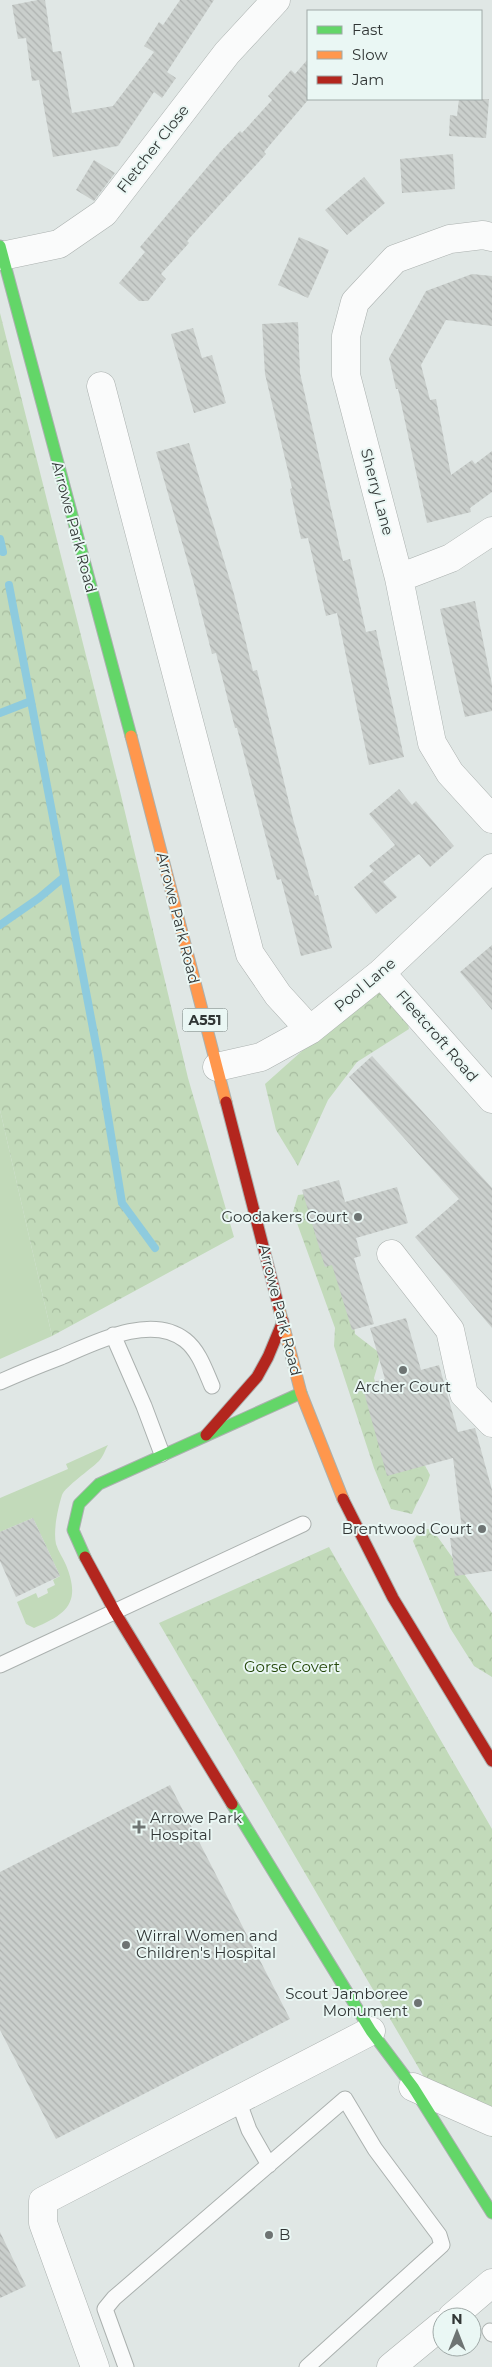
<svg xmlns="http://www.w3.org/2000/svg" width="492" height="2367" font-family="Montserrat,sans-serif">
	<defs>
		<pattern id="forest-crowns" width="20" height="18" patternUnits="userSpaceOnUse" patternTransform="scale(1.25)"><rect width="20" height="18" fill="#c2daba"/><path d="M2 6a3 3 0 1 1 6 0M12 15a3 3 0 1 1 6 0" fill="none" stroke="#a7bca0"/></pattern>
		<pattern id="building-back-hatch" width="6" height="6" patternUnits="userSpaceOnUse" patternTransform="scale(1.25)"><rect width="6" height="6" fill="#cacfcc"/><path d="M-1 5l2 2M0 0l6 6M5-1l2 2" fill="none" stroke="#aeb2b0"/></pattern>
	</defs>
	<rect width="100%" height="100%" fill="#e0e7e5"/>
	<path fill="#c2daba" d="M 0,1110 L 52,1336 L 0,1359 Z
		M 108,1445 C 105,1450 103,1457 99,1461 C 91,1469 65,1487 62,1495 C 58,1508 53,1530 56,1544 C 58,1551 63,1558 66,1565 C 81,1602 68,1614 34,1628 L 26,1624 L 17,1602 L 36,1593 L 38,1598 L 48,1593 L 47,1589 L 55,1585 L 53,1580 L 60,1576 L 33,1518 L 0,1532 L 0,1498 L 68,1469 L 66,1464 Z"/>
	<path fill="url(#forest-crowns)" d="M 0,313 L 119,787 L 188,1078 L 234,1237 L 52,1336 L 0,1110 Z
		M 376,985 L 407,1020 L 409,1029 L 357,1062 L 328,1100 L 298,1166 L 276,1130 L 265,1084 Z
		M 314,1193 L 349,1288 L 355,1334 L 381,1354 L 374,1378 L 386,1421 L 421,1458 L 430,1475 C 426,1489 417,1501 412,1514 L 391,1509 L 374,1468 L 334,1346 L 335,1328 L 293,1212 L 298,1195 Z
		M 421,1529 L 432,1529 L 492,1613 L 492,1677 L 474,1666 L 450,1628 L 413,1541 Z
		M 329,1547 L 492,1829 L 492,2137 L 445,2113 L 159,1623 Z"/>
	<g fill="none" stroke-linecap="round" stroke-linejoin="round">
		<path stroke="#8ecbde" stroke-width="8" d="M 0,539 L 3,552
			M 9,585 L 98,1055 L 122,1203 L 155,1248
			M 0,713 L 31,701
			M 0,925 L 39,898 L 64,877"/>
	</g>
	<path fill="url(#building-back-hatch)" d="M 38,0 L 45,0 L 53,52 L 61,51 L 72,113 L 113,106 L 154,52 L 144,46 L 159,22 L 163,25 L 180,0 L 214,0 L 167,72 L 176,78 L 162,98 L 154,92 L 118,146 L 53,157 L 39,80 L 32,81 L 26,38 L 18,39 L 12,5 Z
		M 308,59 L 308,100 L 264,152 L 266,154 L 187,241 L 189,243 L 161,274 L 166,279 L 148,301 L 139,301 L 119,283 L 145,252 L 140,247 L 220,152 L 240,131 L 242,133 L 272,100 L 268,96 L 291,70 L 295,74 Z
		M 459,99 L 489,99 L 486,138 L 449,136 L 450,115 L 457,116 Z
		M 453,154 L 455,189 L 402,193 L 400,159 Z
		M 94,160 L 115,173 L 94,201 L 76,190 Z
		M 364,177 L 385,203 L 347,235 L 325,210 Z
		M 299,237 L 329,250 L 308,298 L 278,285 Z
		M 472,274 L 492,276 L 492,326 L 446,320 L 421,365 L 430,400 L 436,399 L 451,475 L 472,460 L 475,464 L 492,451 L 492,492 L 470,508 L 471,512 L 427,523 L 398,389 L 396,389 L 389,358 L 426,291 Z
		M 298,322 L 300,373 L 343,561 L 350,559 L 366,632 L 376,630 L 404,757 L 369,765 L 337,613 L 326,616 L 308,538 L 301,539 L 290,489 L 292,488 L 265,374 L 262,324 Z
		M 193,328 L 202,358 L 212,355 L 226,403 L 194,413 L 171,334 Z
		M 189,443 L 234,594 L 253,671 L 257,670 L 293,819 L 315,896 L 318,895 L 332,948 L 301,956 L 281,879 L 277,880 L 237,728 L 235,728 L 216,653 L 212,654 L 194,584 L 156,452 Z
		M 475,601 L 492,685 L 492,711 L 465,717 L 440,609 Z
		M 399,789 L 412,805 L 416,801 L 454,846 L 430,867 L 419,854 L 383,882 L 369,866 L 395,845 L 369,814 Z
		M 373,871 L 397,897 L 376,914 L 354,887 Z
		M 492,945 L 492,1010 L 460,972 Z
		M 372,1056 L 492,1188 L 492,1328 L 415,1237 L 459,1199 L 349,1077 Z
		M 339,1180 L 345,1202 L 397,1187 L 408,1223 L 356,1238 L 361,1256 L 354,1258 L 374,1324 L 352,1330 L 332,1265 L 325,1267 L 302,1190 Z
		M 406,1318 L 421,1370 L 439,1365 L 458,1432 L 475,1428 L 492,1490 L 492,1571 L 455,1576 L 450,1538 L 463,1537 L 453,1458 L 387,1476 L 362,1385 L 385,1379 L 370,1328 Z
		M 33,1518 L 60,1576 L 16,1597 L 0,1561 L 0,1532 Z
		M 170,1785 L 290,2019 L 56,2139 L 0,2030 L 0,1872 Z
		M 0,2232 L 26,2286 L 0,2298 Z"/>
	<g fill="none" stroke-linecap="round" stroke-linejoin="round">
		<defs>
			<path id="lane" d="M 113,1335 L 144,1406 L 162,1454
				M 0,1382 C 20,1373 40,1365 61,1357 C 94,1343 151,1313 185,1340 C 199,1351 205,1370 212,1386
				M 0,1665 L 303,1524
				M 238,2100 L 249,2130 L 269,2165
				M 490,2331 L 492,2334
				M 126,2367 L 105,2309 L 114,2298 L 345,2099 L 375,2149 L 439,2235 L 442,2245 L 307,2367"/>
			<path id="street" d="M 492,237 L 483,235 L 450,239 L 395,259 L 355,302 L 346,336 L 346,375 L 399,578 L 432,743 L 450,773 L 492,819
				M 2,256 L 59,244 L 104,213 L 227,53 L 276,0
				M 101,386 L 250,954 L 278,995 L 310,1030
				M 399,578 L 451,558 L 492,531
				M 381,973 L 492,1099
				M 217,1067 L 261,1057 L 310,1030 L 381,973 L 492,868
				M 391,1254 L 450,1330 L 464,1394 L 492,1423
				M 413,2087 L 492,2122
				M 452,2317 L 492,2283
				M 95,2367 L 43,2223 L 43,2201 L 371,2031
				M 391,2367 L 442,2325"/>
			<path id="fast" d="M 0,246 L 131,736
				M 85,1557 L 73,1530 L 79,1504 L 99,1484 L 301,1393
				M 232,1804 L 371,2031 L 413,2087 L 492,2213"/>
			<path id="slow" d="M 131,736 L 226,1102
				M 279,1308 L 301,1393 L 343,1499"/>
			<path id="jam" d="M 226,1102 L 279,1308
				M 206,1435 L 257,1377 L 268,1357 L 283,1321
				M 343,1499 L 393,1598 L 492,1761
				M 85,1557 L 115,1612 L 232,1804"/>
		</defs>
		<use href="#lane" stroke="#abb1af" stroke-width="17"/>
		<use href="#street" stroke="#abb1af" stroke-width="29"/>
		<use href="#fast" stroke="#abb1af" stroke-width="13"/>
		<use href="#slow" stroke="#abb1af" stroke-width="13"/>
		<use href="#jam" stroke="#abb1af" stroke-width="13"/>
		<use href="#lane" stroke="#fafbfb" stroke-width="15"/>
		<use href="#street" stroke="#fafbfb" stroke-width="28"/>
		<use href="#fast" stroke="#63d668" stroke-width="11"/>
		<use href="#slow" stroke="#ff974d" stroke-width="11"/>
		<use href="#jam" stroke="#b3261e" stroke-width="11"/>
	</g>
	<g fill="#6e7473" stroke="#eaf7f4" stroke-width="2">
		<circle cx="358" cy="1217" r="5"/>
		<circle cx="403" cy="1370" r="5"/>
		<circle cx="482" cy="1529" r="5"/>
		<path d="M136.5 1819.5h5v5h5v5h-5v5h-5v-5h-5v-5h5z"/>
		<circle cx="126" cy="1945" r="5"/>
		<circle cx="418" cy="2003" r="5"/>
		<circle cx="269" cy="2235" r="5"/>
	</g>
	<g text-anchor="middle" stroke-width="4" stroke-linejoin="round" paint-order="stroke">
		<rect fill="#eaf7f4" stroke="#68706e" stroke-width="1" x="182.5" y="1008.5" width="45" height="23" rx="4"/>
		<g font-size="14" font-weight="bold" fill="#313635">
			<text x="205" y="1025">A551</text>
		</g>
		<g font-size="15" fill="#313635" stroke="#eaf7f4">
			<text transform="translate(153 149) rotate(-52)" y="5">Fletcher Close</text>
			<text transform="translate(377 492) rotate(75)" y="5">Sherry Lane</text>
			<text transform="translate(74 527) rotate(75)" y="5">Arrowe Park Road</text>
			<text transform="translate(178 918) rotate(76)" y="5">Arrowe Park Road</text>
			<text transform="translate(365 985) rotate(-40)" y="5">Pool Lane</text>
			<text transform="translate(437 1036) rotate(49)" y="5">Fleetcroft Road</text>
			<text transform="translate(280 1310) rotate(76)" y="5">Arrowe Park Road</text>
		</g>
		<g font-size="15" fill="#313635" stroke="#eaf7f4" text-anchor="end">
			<text x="348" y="1222">Goodakers Court</text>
			<text x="403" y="1392" text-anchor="middle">Archer Court</text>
			<text x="472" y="1534">Brentwood Court</text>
			<text x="150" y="1823" text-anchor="start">Arrowe Park<tspan x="150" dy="17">Hospital</tspan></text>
			<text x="136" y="1941" text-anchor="start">Wirral Women and<tspan x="136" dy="17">Children's Hospital</tspan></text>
			<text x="408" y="1999">Scout Jamboree<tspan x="408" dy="17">Monument</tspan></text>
			<text x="279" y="2240" text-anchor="start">B</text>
		</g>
		<g font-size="15" fill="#244709" stroke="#eaf7f4">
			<text x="292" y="1672">Gorse Covert</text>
		</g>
	</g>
	<rect x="307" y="10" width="175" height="90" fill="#eaf7f4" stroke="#a0aaa8"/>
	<rect x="317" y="26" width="25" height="8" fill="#63d668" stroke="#a0aaa8"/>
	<text x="352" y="35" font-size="15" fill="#313635">Fast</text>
	<rect x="317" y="51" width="25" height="8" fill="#ff974d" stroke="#a0aaa8"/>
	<text x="352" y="60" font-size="15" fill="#313635">Slow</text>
	<rect x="317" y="76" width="25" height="8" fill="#b3261e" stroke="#a0aaa8"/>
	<text x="352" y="85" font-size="15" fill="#313635">Jam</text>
	<g transform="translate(457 2332)"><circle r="24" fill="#eaf7f4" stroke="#a0aaa8"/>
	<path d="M0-4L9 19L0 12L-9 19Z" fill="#6e7473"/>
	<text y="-8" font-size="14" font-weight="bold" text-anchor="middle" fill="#313635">N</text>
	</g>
</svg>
